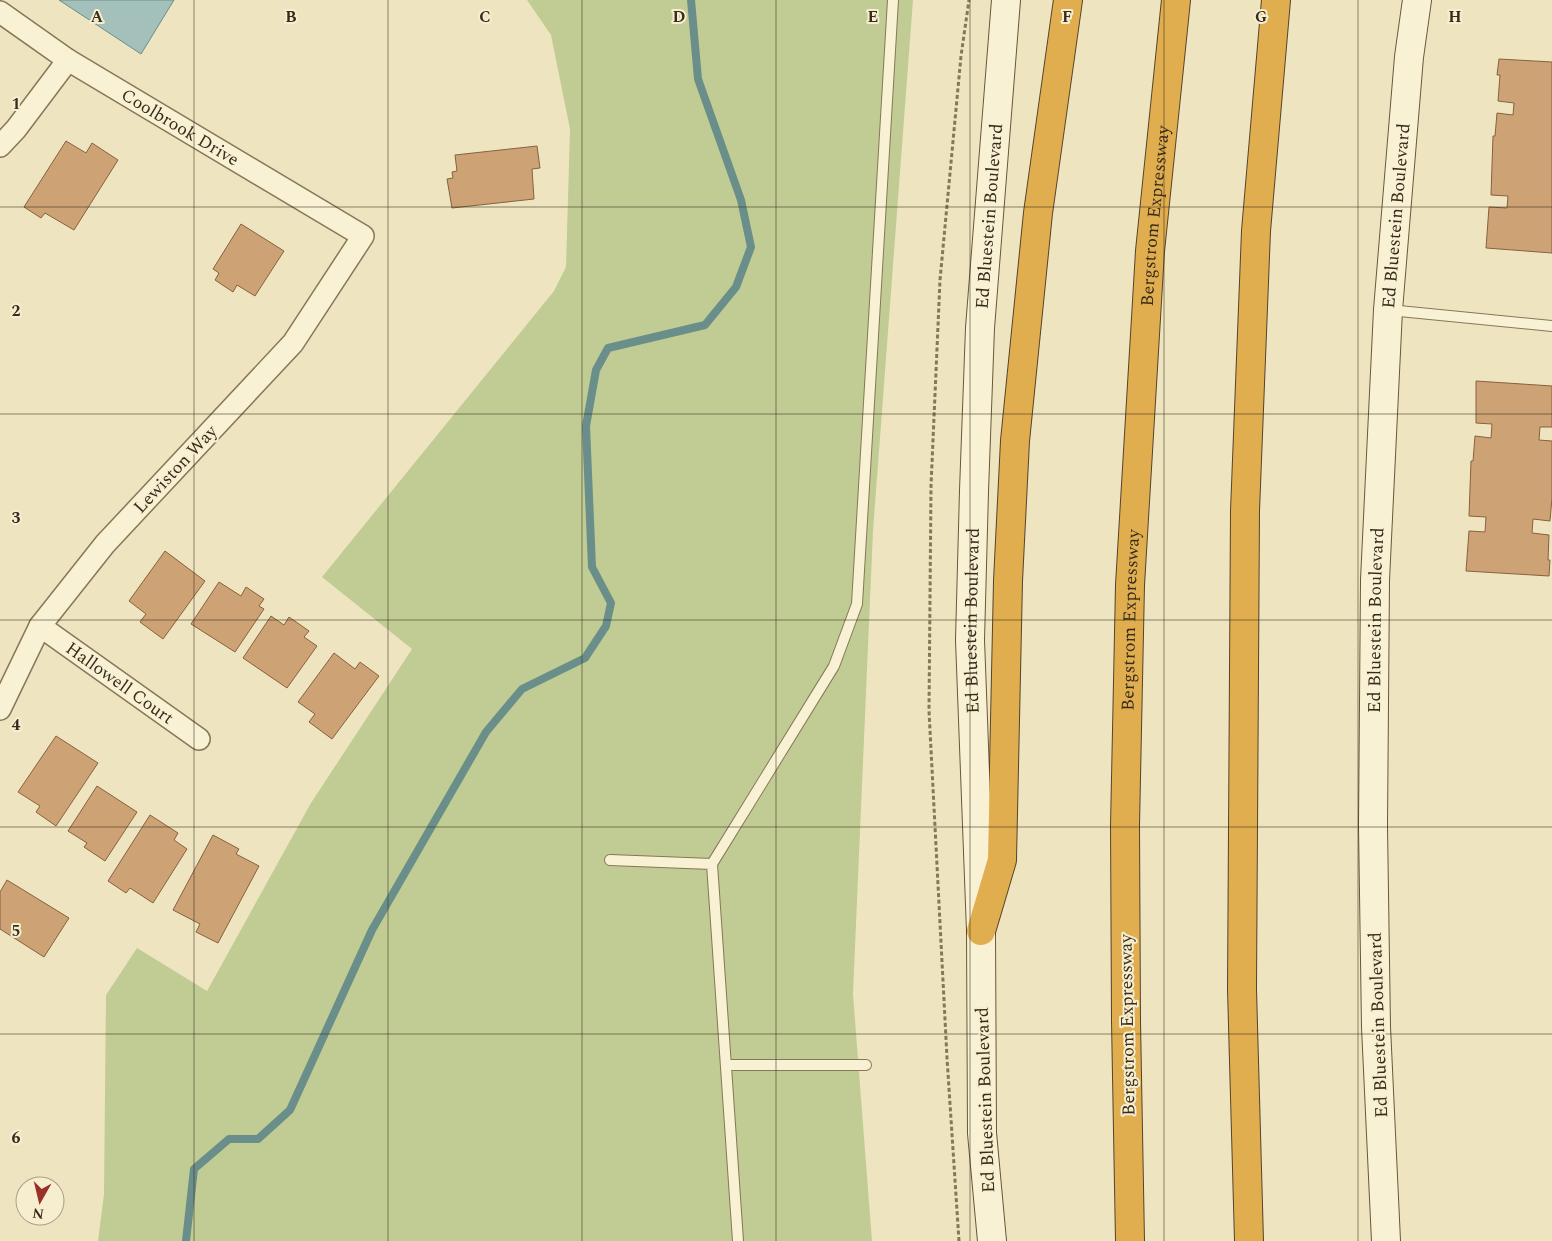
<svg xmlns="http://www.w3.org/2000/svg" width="1552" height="1241" font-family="Spectral,serif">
	<rect width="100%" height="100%" fill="#eee5c0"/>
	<path fill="#c0cc94" d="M 527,0 L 913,0 L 873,531 L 853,994 L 872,1241 L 98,1241 L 104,1194 L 106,995 L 137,948 L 207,991 L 311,803 L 412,649 L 322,577 L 554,291 L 566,267 L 570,129 L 551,35 Z"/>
	<path fill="#a3c0ba" stroke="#6a8e89" d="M 59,0 L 174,0 L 141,54 Z"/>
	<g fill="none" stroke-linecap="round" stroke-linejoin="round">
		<path stroke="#6a8e89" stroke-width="8" d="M 186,1241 L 194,1169 L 229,1139 L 258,1139 L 290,1110 L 372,930 L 486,732 L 522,689 L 585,658 L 606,626 L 611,603 L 592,567 L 586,426 L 596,370 L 608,348 L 705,325 L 736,287 L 751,247 L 741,200 L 698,79 L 691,0"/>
	</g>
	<path fill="#cda275" stroke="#87613d" d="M 1499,59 L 1552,62 L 1552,253 L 1486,248 L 1489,207 L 1507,208 L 1508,196 L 1491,195 L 1493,136 L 1495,136 L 1497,113 L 1513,115 L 1514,103 L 1498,101 L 1500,75 L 1497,75 Z
		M 66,141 L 86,153 L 92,143 L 118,160 L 74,230 L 45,213 L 41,218 L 24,207 Z
		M 537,146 L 540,168 L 532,169 L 534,199 L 452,208 L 447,179 L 453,178 L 452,172 L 457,171 L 455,155 Z
		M 241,224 L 284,251 L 255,296 L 237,285 L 233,292 L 215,280 L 219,273 L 213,269 Z
		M 1476,381 L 1552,386 L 1552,427 L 1540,427 L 1539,440 L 1552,441 L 1552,498 L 1550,521 L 1533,519 L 1532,533 L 1549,535 L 1548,560 L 1550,560 L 1549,576 L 1466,571 L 1469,531 L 1485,532 L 1486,517 L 1469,516 L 1471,461 L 1473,461 L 1475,436 L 1491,438 L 1492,424 L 1476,423 Z
		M 165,551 L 205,581 L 163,639 L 140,622 L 146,614 L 129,601 Z
		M 219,582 L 241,596 L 246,587 L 264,599 L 259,606 L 264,609 L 235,652 L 191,624 Z
		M 271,616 L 284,625 L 289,617 L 309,631 L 304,637 L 317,646 L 287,688 L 243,658 Z
		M 334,653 L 355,669 L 360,662 L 379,676 L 332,739 L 309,722 L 315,714 L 298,702 Z
		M 56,736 L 98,763 L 56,826 L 36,812 L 40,806 L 18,792 Z
		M 97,786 L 137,812 L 105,861 L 84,847 L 87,843 L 68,831 Z
		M 150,815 L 178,833 L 174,840 L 187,849 L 153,903 L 130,888 L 126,893 L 108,881 Z
		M 213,835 L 239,849 L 236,854 L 259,866 L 218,943 L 196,932 L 200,924 L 173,910 Z
		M 7,880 L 69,918 L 44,957 L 0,929 L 0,892 Z"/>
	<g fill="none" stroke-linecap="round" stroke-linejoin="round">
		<defs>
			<path id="service" d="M 1389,310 L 1552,326
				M 610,860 L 712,864
				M 726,1065 L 866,1065
				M 738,1241 L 712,864 L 834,666 L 857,604 L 893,0"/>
			<g id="minor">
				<path id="s1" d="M 0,12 L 68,60 L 363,236 L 293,343 L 105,544 L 40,626 L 0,709"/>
				<path d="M 0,146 L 16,129 L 68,60"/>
				<path id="s2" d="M 40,626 L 199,739"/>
			</g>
			<g id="secondary">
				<path id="s3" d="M 992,1241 L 982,1133 L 981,931 L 970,640 L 974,491 L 980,328 L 1006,0"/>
				<path id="s4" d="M 1386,1241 L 1376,1027 L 1373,826 L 1375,580 L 1388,310 L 1409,57 L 1417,0"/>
			</g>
			<g id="motorway">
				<path d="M 981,931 L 1002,860 L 1008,581 L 1015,441 L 1038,213 L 1068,0"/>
				<path id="s5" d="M 1130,1241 L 1126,1021 L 1125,826 L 1130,585 L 1150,251 L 1176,0"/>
				<path d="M 1249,1241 L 1242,989 L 1245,511 L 1256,231 L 1276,0"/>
			</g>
		</defs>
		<use href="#service" stroke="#887658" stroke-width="12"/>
		<use href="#minor" stroke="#887658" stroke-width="24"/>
		<use href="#secondary" stroke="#69573b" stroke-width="30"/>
		<use href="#motorway" stroke="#55432c" stroke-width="30"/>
		<path stroke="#887658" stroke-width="3" stroke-dasharray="4 2.5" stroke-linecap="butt" d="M 959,1241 L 947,1058 L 929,711 L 931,486 L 940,280 L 961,56 L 969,0"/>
		<use href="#service" stroke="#f9f1d3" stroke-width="10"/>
		<use href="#minor" stroke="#f9f1d3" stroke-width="21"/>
		<use href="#secondary" stroke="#f9f1d3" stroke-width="28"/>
		<use href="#motorway" stroke="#e0ae4e" stroke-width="28"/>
	</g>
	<path fill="none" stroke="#372c1c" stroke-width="1" stroke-opacity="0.55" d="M 194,0 L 194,1241M 388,0 L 388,1241M 582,0 L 582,1241M 776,0 L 776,1241M 970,0 L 970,1241M 1164,0 L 1164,1241M 1358,0 L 1358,1241M 0,207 L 1552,207M 0,414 L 1552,414M 0,620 L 1552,620M 0,827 L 1552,827M 0,1034 L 1552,1034"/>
	<g text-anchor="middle" stroke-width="4" stroke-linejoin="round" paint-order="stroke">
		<g font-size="18" fill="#372c1c" stroke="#f6eecf">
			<text dy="6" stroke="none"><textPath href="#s1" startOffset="214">Coolbrook Drive</textPath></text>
			<text dy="6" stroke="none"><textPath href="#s5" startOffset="1026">Bergstrom Expressway</textPath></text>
			<text dy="6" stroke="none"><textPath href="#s4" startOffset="1026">Ed Bluestein Boulevard</textPath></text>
			<text dy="6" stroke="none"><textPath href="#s3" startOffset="1026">Ed Bluestein Boulevard</textPath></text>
			<text transform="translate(175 469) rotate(-47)" y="6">Lewiston Way</text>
			<text dy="6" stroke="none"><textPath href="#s3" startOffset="621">Ed Bluestein Boulevard</textPath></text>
			<text dy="6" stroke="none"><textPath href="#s5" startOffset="621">Bergstrom Expressway</textPath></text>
			<text dy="6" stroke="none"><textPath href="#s4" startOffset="621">Ed Bluestein Boulevard</textPath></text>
			<text dy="6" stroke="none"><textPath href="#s2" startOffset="98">Hallowell Court</textPath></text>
			<text transform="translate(1127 1025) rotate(-91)" y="6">Bergstrom Expressway</text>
			<text transform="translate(1378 1025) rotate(-92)" y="6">Ed Bluestein Boulevard</text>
			<text transform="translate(985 1100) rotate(-92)" y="6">Ed Bluestein Boulevard</text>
		</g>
	</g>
	<g font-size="16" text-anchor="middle" font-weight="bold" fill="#372c1c" stroke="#f6eecf" stroke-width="4" stroke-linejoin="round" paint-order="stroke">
		<text x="97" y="22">A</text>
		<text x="291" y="22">B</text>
		<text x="485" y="22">C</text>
		<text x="679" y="22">D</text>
		<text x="873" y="22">E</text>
		<text x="1067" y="22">F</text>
		<text x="1261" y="22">G</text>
		<text x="1455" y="22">H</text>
		<text x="16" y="109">1</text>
		<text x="16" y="316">2</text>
		<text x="16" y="523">3</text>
		<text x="16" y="730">4</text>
		<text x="16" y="936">5</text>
		<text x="16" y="1143">6</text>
	</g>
	<g transform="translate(40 1201) rotate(188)"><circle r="24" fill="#f6eecf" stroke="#aaa087"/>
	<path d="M0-4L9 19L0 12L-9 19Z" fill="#983127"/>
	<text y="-8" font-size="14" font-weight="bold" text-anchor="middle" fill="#372c1c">N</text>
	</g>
</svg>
